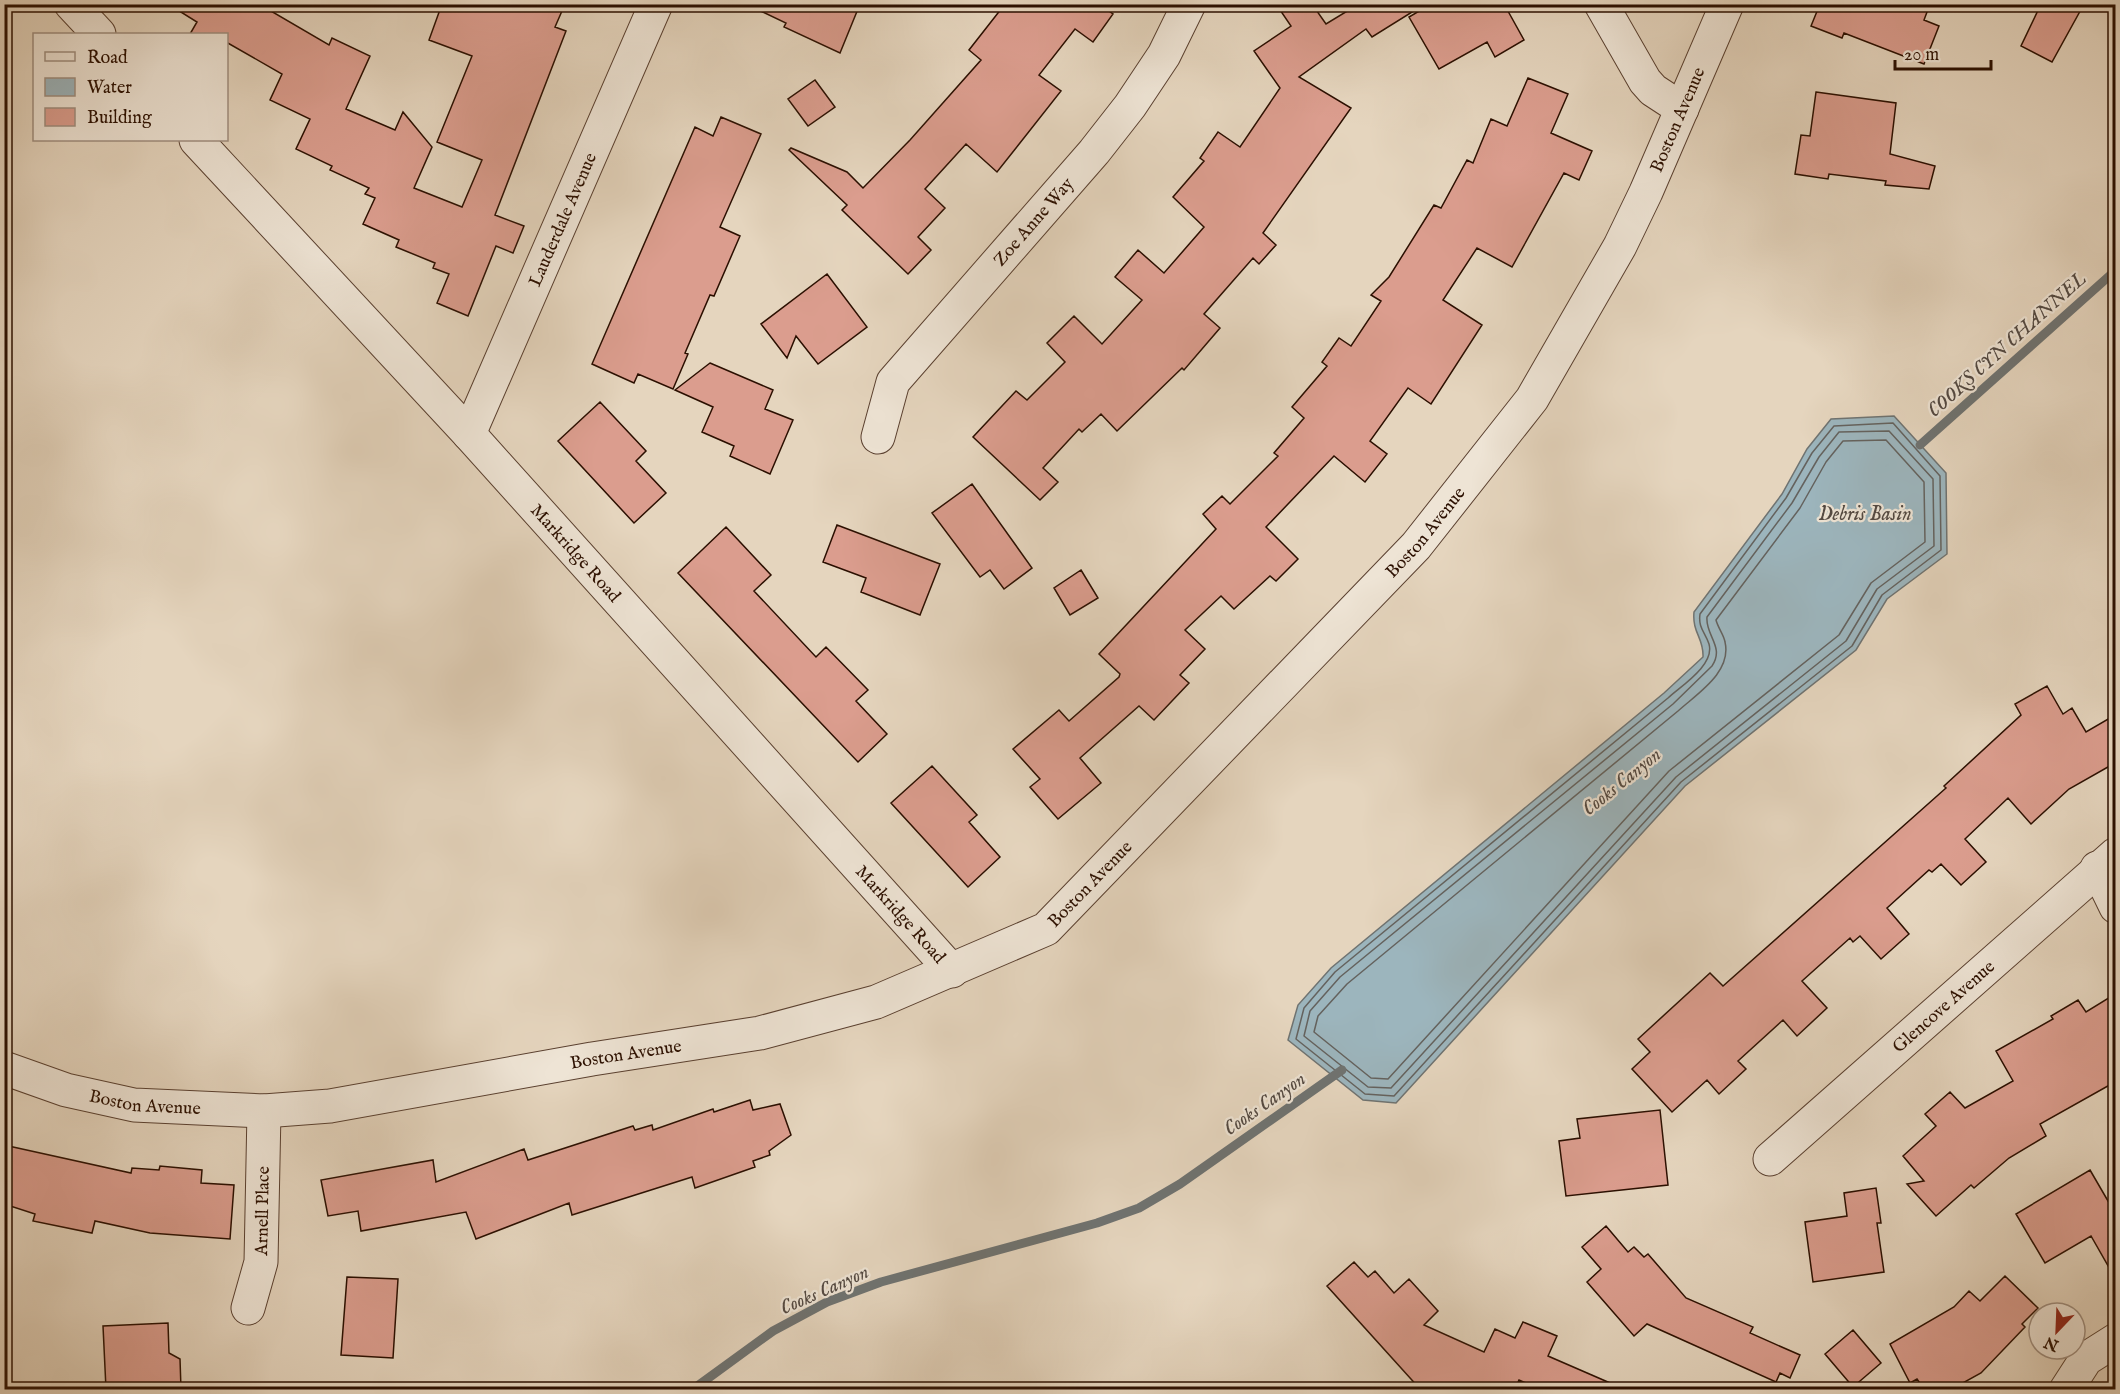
<svg xmlns="http://www.w3.org/2000/svg" width="2120" height="1394" font-family="'IM FELL English',serif">
	<rect width="100%" height="100%" fill="#e5d5be"/>
	<filter id="stains"><feTurbulence type="fractalNoise" baseFrequency=".00333" numOctaves="4"/><feColorMatrix values="0 0 0 0 .2 0 0 0 0 .09 0 0 0 0 .02 0 0 0 .5 -.17"/></filter>
	<radialGradient id="worn" r=".72"><stop offset=".6" stop-color="#630" stop-opacity="0"/><stop offset="1" stop-color="#630" stop-opacity=".3"/></radialGradient>
	<path fill="#9cb5bd" stroke="#6f7371" stroke-width="1.5" d="M 1894,416 L 1946,473 L 1947,554 L 1887,599 L 1856,650 L 1685,786 L 1396,1103 L 1363,1100 L 1288,1040 L 1298,1005 L 1331,968 L 1664,693 L 1703,657 C 1704,638 1692,633 1694,612 L 1782,494 L 1807,449 L 1831,419 Z"/>
	<g fill="none" stroke-linecap="round" stroke-linejoin="round">
		<path stroke="#64625e" stroke-width="1.5" d="M 1893,423 L 1940,476 L 1941,550 L 1882,595 L 1852,646 L 1681,782 L 1394,1096 L 1365,1094 L 1296,1039 L 1304,1008 L 1335,972 L 1668,698 C 1681,686 1715,665 1709,644 C 1705,632 1698,628 1700,614 L 1786,498 L 1812,453 L 1834,426 Z
			M 1889,431 L 1933,479 L 1934,546 L 1877,589 L 1846,641 L 1676,777 L 1391,1088 L 1368,1087 L 1304,1036 L 1310,1011 L 1340,977 L 1673,704 L 1712,666 C 1725,647 1705,635 1707,617 L 1792,503 L 1819,457 L 1839,432 Z
			M 1886,440 L 1924,482 L 1925,542 L 1871,583 L 1839,635 L 1669,771 L 1388,1079 L 1371,1078 L 1314,1032 L 1318,1016 L 1347,984 L 1678,711 C 1698,693 1732,672 1725,642 C 1724,635 1718,628 1716,620 L 1800,508 L 1826,462 L 1843,441 Z"/>
		<path stroke="#6f7371" stroke-width="9" d="M 1920,445 L 2116,270
			M 692,1390 L 773,1331 L 827,1302 L 881,1282 L 1097,1223 L 1139,1208 L 1180,1184 L 1342,1070"/>
	</g>
	<path fill="#db9d8e" stroke="#2b0f00" stroke-width="1.5" d="M 168,4 L 259,4 L 329,45 L 332,38 L 370,56 L 346,109 L 395,130 L 403,112 L 432,147 L 414,188 L 462,207 L 482,160 L 437,142 L 472,56 L 429,40 L 442,4 L 565,4 L 555,27 L 566,31 L 495,215 L 524,226 L 513,253 L 496,246 L 468,316 L 437,303 L 449,274 L 433,268 L 435,263 L 396,247 L 399,240 L 363,224 L 375,198 L 365,194 L 369,188 L 330,170 L 332,166 L 296,149 L 310,119 L 270,100 L 282,74 L 226,42 L 226,34 L 190,34 L 197,22 Z
		M 746,4 L 860,4 L 840,53 L 784,27 L 786,23 Z
		M 1005,4 L 1099,4 L 1113,14 L 1093,42 L 1075,29 L 1039,75 L 1061,91 L 997,172 L 966,144 L 925,189 L 945,208 L 918,237 L 931,250 L 908,274 L 842,210 L 847,205 L 789,150 L 791,148 L 847,172 L 863,188 L 910,140 L 981,60 L 969,50 Z
		M 1276,4 L 1312,4 L 1326,24 L 1354,7 L 1352,4 L 1425,4 L 1372,37 L 1366,29 L 1299,77 L 1351,108 L 1263,233 L 1276,245 L 1259,264 L 1253,258 L 1204,314 L 1220,328 L 1184,370 L 1182,368 L 1117,431 L 1101,414 L 1082,432 L 1079,429 L 1043,468 L 1058,482 L 1040,500 L 973,437 L 1016,391 L 1027,400 L 1065,362 L 1047,343 L 1074,316 L 1102,344 L 1142,300 L 1115,277 L 1138,250 L 1164,273 L 1204,227 L 1173,197 L 1204,161 L 1200,158 L 1218,132 L 1240,147 L 1280,88 L 1254,51 L 1291,26 Z
		M 1431,4 L 1504,4 L 1524,40 L 1495,57 L 1487,42 L 1439,69 L 1409,17 Z
		M 1820,4 L 1930,4 L 1924,20 L 1939,26 L 1924,64 L 1844,33 L 1842,38 L 1811,26 Z
		M 2041,4 L 2084,4 L 2052,62 L 2021,46 Z
		M 1528,78 L 1568,94 L 1551,133 L 1592,151 L 1579,180 L 1564,173 L 1512,267 L 1477,248 L 1443,300 L 1482,325 L 1431,404 L 1408,388 L 1370,441 L 1387,454 L 1365,482 L 1334,456 L 1266,527 L 1298,559 L 1276,581 L 1270,576 L 1234,609 L 1221,596 L 1185,630 L 1205,649 L 1180,675 L 1189,683 L 1154,720 L 1139,706 L 1080,758 L 1101,783 L 1058,819 L 1030,787 L 1040,779 L 1013,749 L 1059,710 L 1069,721 L 1119,677 L 1120,674 L 1099,654 L 1216,529 L 1203,514 L 1222,496 L 1230,504 L 1278,456 L 1274,453 L 1304,418 L 1292,407 L 1327,366 L 1322,362 L 1339,338 L 1351,346 L 1381,301 L 1371,295 L 1389,277 L 1434,205 L 1441,208 L 1467,160 L 1473,163 L 1491,119 L 1507,126 Z
		M 815,80 L 835,107 L 808,126 L 788,99 Z
		M 1816,92 L 1896,103 L 1890,154 L 1935,166 L 1929,189 L 1885,185 L 1886,181 L 1829,174 L 1828,179 L 1795,174 L 1801,135 L 1810,136 Z
		M 721,117 L 761,134 L 720,227 L 740,236 L 714,296 L 710,295 L 685,353 L 688,354 L 673,389 L 638,374 L 634,383 L 592,364 L 695,127 L 713,136 Z
		M 827,274 L 867,327 L 818,364 L 796,336 L 787,358 L 761,324 Z
		M 710,363 L 773,390 L 765,409 L 793,420 L 770,474 L 730,456 L 734,446 L 702,432 L 713,407 L 675,390 Z
		M 600,402 L 646,451 L 636,461 L 666,493 L 634,523 L 558,441 Z
		M 972,484 L 1032,568 L 1004,589 L 990,570 L 980,577 L 932,513 Z
		M 837,525 L 940,564 L 920,615 L 861,592 L 866,578 L 823,562 Z
		M 726,527 L 771,575 L 754,591 L 816,657 L 826,647 L 868,690 L 856,701 L 887,734 L 858,762 L 678,573 Z
		M 1081,570 L 1098,598 L 1070,615 L 1054,588 Z
		M 2047,686 L 2063,714 L 2072,708 L 2086,732 L 2115,715 L 2115,763 L 2069,789 L 2031,824 L 2008,798 L 1965,839 L 1986,862 L 1961,885 L 1941,864 L 1932,872 L 1929,870 L 1887,908 L 1909,934 L 1881,959 L 1860,936 L 1853,942 L 1850,938 L 1802,981 L 1827,1008 L 1797,1036 L 1783,1020 L 1738,1061 L 1746,1069 L 1719,1094 L 1707,1080 L 1672,1112 L 1632,1069 L 1650,1052 L 1638,1039 L 1710,973 L 1723,986 L 1946,788 L 1944,786 L 2021,715 L 2015,704 Z
		M 932,766 L 977,815 L 969,822 L 1000,857 L 968,887 L 891,803 Z
		M 2115,994 L 2115,1082 L 2040,1124 L 2046,1136 L 2009,1158 L 1974,1188 L 1971,1185 L 1936,1216 L 1907,1184 L 1924,1181 L 1903,1156 L 1936,1126 L 1925,1114 L 1950,1092 L 1965,1108 L 2013,1081 L 1996,1051 L 2053,1019 L 2051,1016 L 2078,1000 L 2086,1012 Z
		M 750,1100 L 753,1110 L 780,1104 L 791,1135 L 769,1151 L 770,1155 L 753,1161 L 755,1167 L 695,1188 L 692,1177 L 572,1215 L 569,1203 L 476,1239 L 466,1212 L 361,1231 L 358,1211 L 328,1216 L 321,1180 L 433,1160 L 436,1182 L 524,1149 L 528,1160 L 633,1126 L 635,1130 L 652,1125 L 653,1130 L 713,1109 L 714,1112 Z
		M 1660,1110 L 1668,1185 L 1566,1196 L 1559,1141 L 1580,1138 L 1577,1119 Z
		M 4,1145 L 131,1173 L 132,1168 L 159,1170 L 160,1166 L 202,1170 L 201,1183 L 234,1185 L 230,1239 L 150,1233 L 95,1221 L 92,1233 L 33,1221 L 35,1214 L 4,1204 Z
		M 2090,1170 L 2115,1213 L 2115,1278 L 2091,1236 L 2045,1263 L 2016,1214 Z
		M 1876,1188 L 1881,1223 L 1877,1223 L 1884,1272 L 1813,1282 L 1805,1222 L 1847,1216 L 1844,1193 Z
		M 1606,1226 L 1628,1252 L 1634,1247 L 1644,1257 L 1648,1254 L 1686,1298 L 1753,1327 L 1750,1333 L 1800,1355 L 1790,1378 L 1780,1373 L 1776,1382 L 1647,1324 L 1634,1336 L 1587,1282 L 1601,1269 L 1582,1247 Z
		M 1354,1262 L 1368,1277 L 1375,1271 L 1394,1293 L 1409,1279 L 1438,1311 L 1424,1325 L 1484,1352 L 1495,1329 L 1515,1338 L 1523,1322 L 1557,1336 L 1548,1356 L 1624,1389 L 1540,1389 L 1519,1380 L 1515,1389 L 1420,1389 L 1327,1286 Z
		M 2005,1276 L 2038,1308 L 2022,1324 L 2025,1327 L 1981,1373 L 1952,1389 L 1924,1389 L 1917,1379 L 1910,1383 L 1890,1344 L 1954,1307 L 1969,1291 L 1980,1301 Z
		M 347,1277 L 398,1279 L 393,1358 L 341,1355 Z
		M 168,1323 L 169,1353 L 180,1359 L 181,1389 L 106,1389 L 103,1326 Z
		M 1853,1330 L 1881,1363 L 1853,1387 L 1825,1354 Z"/>
	<g fill="none" stroke-linecap="round" stroke-linejoin="round">
		<defs>
			<g id="minor">
				<path d="M 71,4 L 99,34"/>
				<path d="M 1601,4 L 1645,81 L 1653,90 L 1682,109"/>
				<path id="s1" d="M 196,140 L 469,434 L 952,971"/>
				<path id="s2" d="M 469,434 L 656,4"/>
				<path id="s3" d="M 878,437 L 893,382 L 1094,152 L 1130,106 L 1164,55 L 1189,4"/>
				<path d="M 2097,868 L 2116,907"/>
				<path id="s4" d="M 4,1068 L 66,1090 L 134,1105 L 264,1111 L 330,1106 L 592,1059 L 760,1033 L 876,1002 L 1046,929 L 1416,546 L 1532,399 L 1620,246 L 1646,192 L 1727,4"/>
				<path id="s5" d="M 1770,1159 L 2116,854"/>
				<path id="s6" d="M 248,1308 L 261,1262 L 264,1111"/>
				<path d="M 2066,1390 L 2086,1359 L 2116,1340"/>
			</g>
		</defs>
		<use href="#minor" stroke="#5a4030" stroke-width="35"/>
		<use href="#minor" stroke="#eee4d5" stroke-width="33"/>
	</g>
	<g text-anchor="middle" stroke-width="4.5" stroke-linejoin="round" paint-order="stroke">
		<g font-size="18" fill="#2b0f00" stroke="#eee4d5">
			<text dy="6" stroke="none"><textPath href="#s4" startOffset="2108">Boston Avenue</textPath></text>
			<text dy="6" stroke="none"><textPath href="#s2" startOffset="234">Lauderdale Avenue</textPath></text>
			<text dy="6" stroke="none"><textPath href="#s3" startOffset="270">Zoe Anne Way</textPath></text>
			<text dy="6" stroke="none"><textPath href="#s4" startOffset="1622">Boston Avenue</textPath></text>
			<text dy="6" stroke="none"><textPath href="#s1" startOffset="561">Markridge Road</textPath></text>
			<text dy="6" stroke="none"><textPath href="#s4" startOffset="1136">Boston Avenue</textPath></text>
			<text dy="6" stroke="none"><textPath href="#s1" startOffset="1047">Markridge Road</textPath></text>
			<text dy="6" stroke="none"><textPath href="#s5" startOffset="231">Glencove Avenue</textPath></text>
			<text dy="6" stroke="none"><textPath href="#s4" startOffset="632">Boston Avenue</textPath></text>
			<text dy="6" stroke="none"><textPath href="#s4" startOffset="146">Boston Avenue</textPath></text>
			<text dy="6" stroke="none"><textPath href="#s6" startOffset="99">Arnell Place</textPath></text>
		</g>
		<g font-size="20" font-style="italic" fill="#534942" stroke="#eee4d5">
			<text transform="translate(2006 344) rotate(-42)" y="7">COOKS CYN CHANNEL</text>
			<text x="1865" y="520">Debris Basin</text>
			<text transform="translate(1621 781) rotate(-39)" y="7">Cooks Canyon</text>
			<text transform="translate(1264 1103) rotate(-35)" y="7">Cooks Canyon</text>
			<text transform="translate(824 1289) rotate(-24)" y="7">Cooks Canyon</text>
		</g>
	</g>
	<rect width="2120" height="1394" fill="none" stroke="#e5d5be" stroke-width="24"/>
	<rect x="6" y="6" width="2108" height="1382" fill="none" stroke="#2b0f00" stroke-width="3"/>
	<rect x="12" y="12" width="2096" height="1370" fill="none" stroke="#2b0f00" stroke-width="1.5"/>
	<rect x="33" y="33" width="195" height="108" fill="#eee4d5" stroke="#a08f80" stroke-width="1.5"/>
	<rect x="45" y="52" width="30" height="9" fill="#eee4d5" stroke="#a08f80" stroke-width="1.5"/>
	<text x="87" y="63" font-size="18" fill="#2b0f00">Road</text>
	<rect x="45" y="78" width="30" height="18" fill="#9cb5bd" stroke="#a08f80" stroke-width="1.5"/>
	<text x="87" y="93" font-size="18" fill="#2b0f00">Water</text>
	<rect x="45" y="108" width="30" height="18" fill="#db9d8e" stroke="#a08f80" stroke-width="1.5"/>
	<text x="87" y="123" font-size="18" fill="#2b0f00">Building</text>
	<g transform="translate(2057 1331) rotate(203)"><circle r="28" fill="#eee4d5" stroke="#a08f80" stroke-width="1.5"/>
	<path d="M0-4.5L10 22L0 15L-10 22Z" fill="#8f2418"/>
	<text y="-9" font-size="16" font-weight="bold" text-anchor="middle" fill="#2b0f00">N</text>
	</g>
	<path d="M1895 60v9h96v-9" fill="none" stroke="#2b0f00" stroke-width="3"/>
	<text x="1904" y="60" font-size="18" fill="#2b0f00" stroke="#eee4d5" stroke-width="4.5" paint-order="stroke">20 m</text>
	<rect width="100%" height="100%" filter="url(#stains)"/>
	<rect width="100%" height="100%" fill="url(#worn)"/>
</svg>
